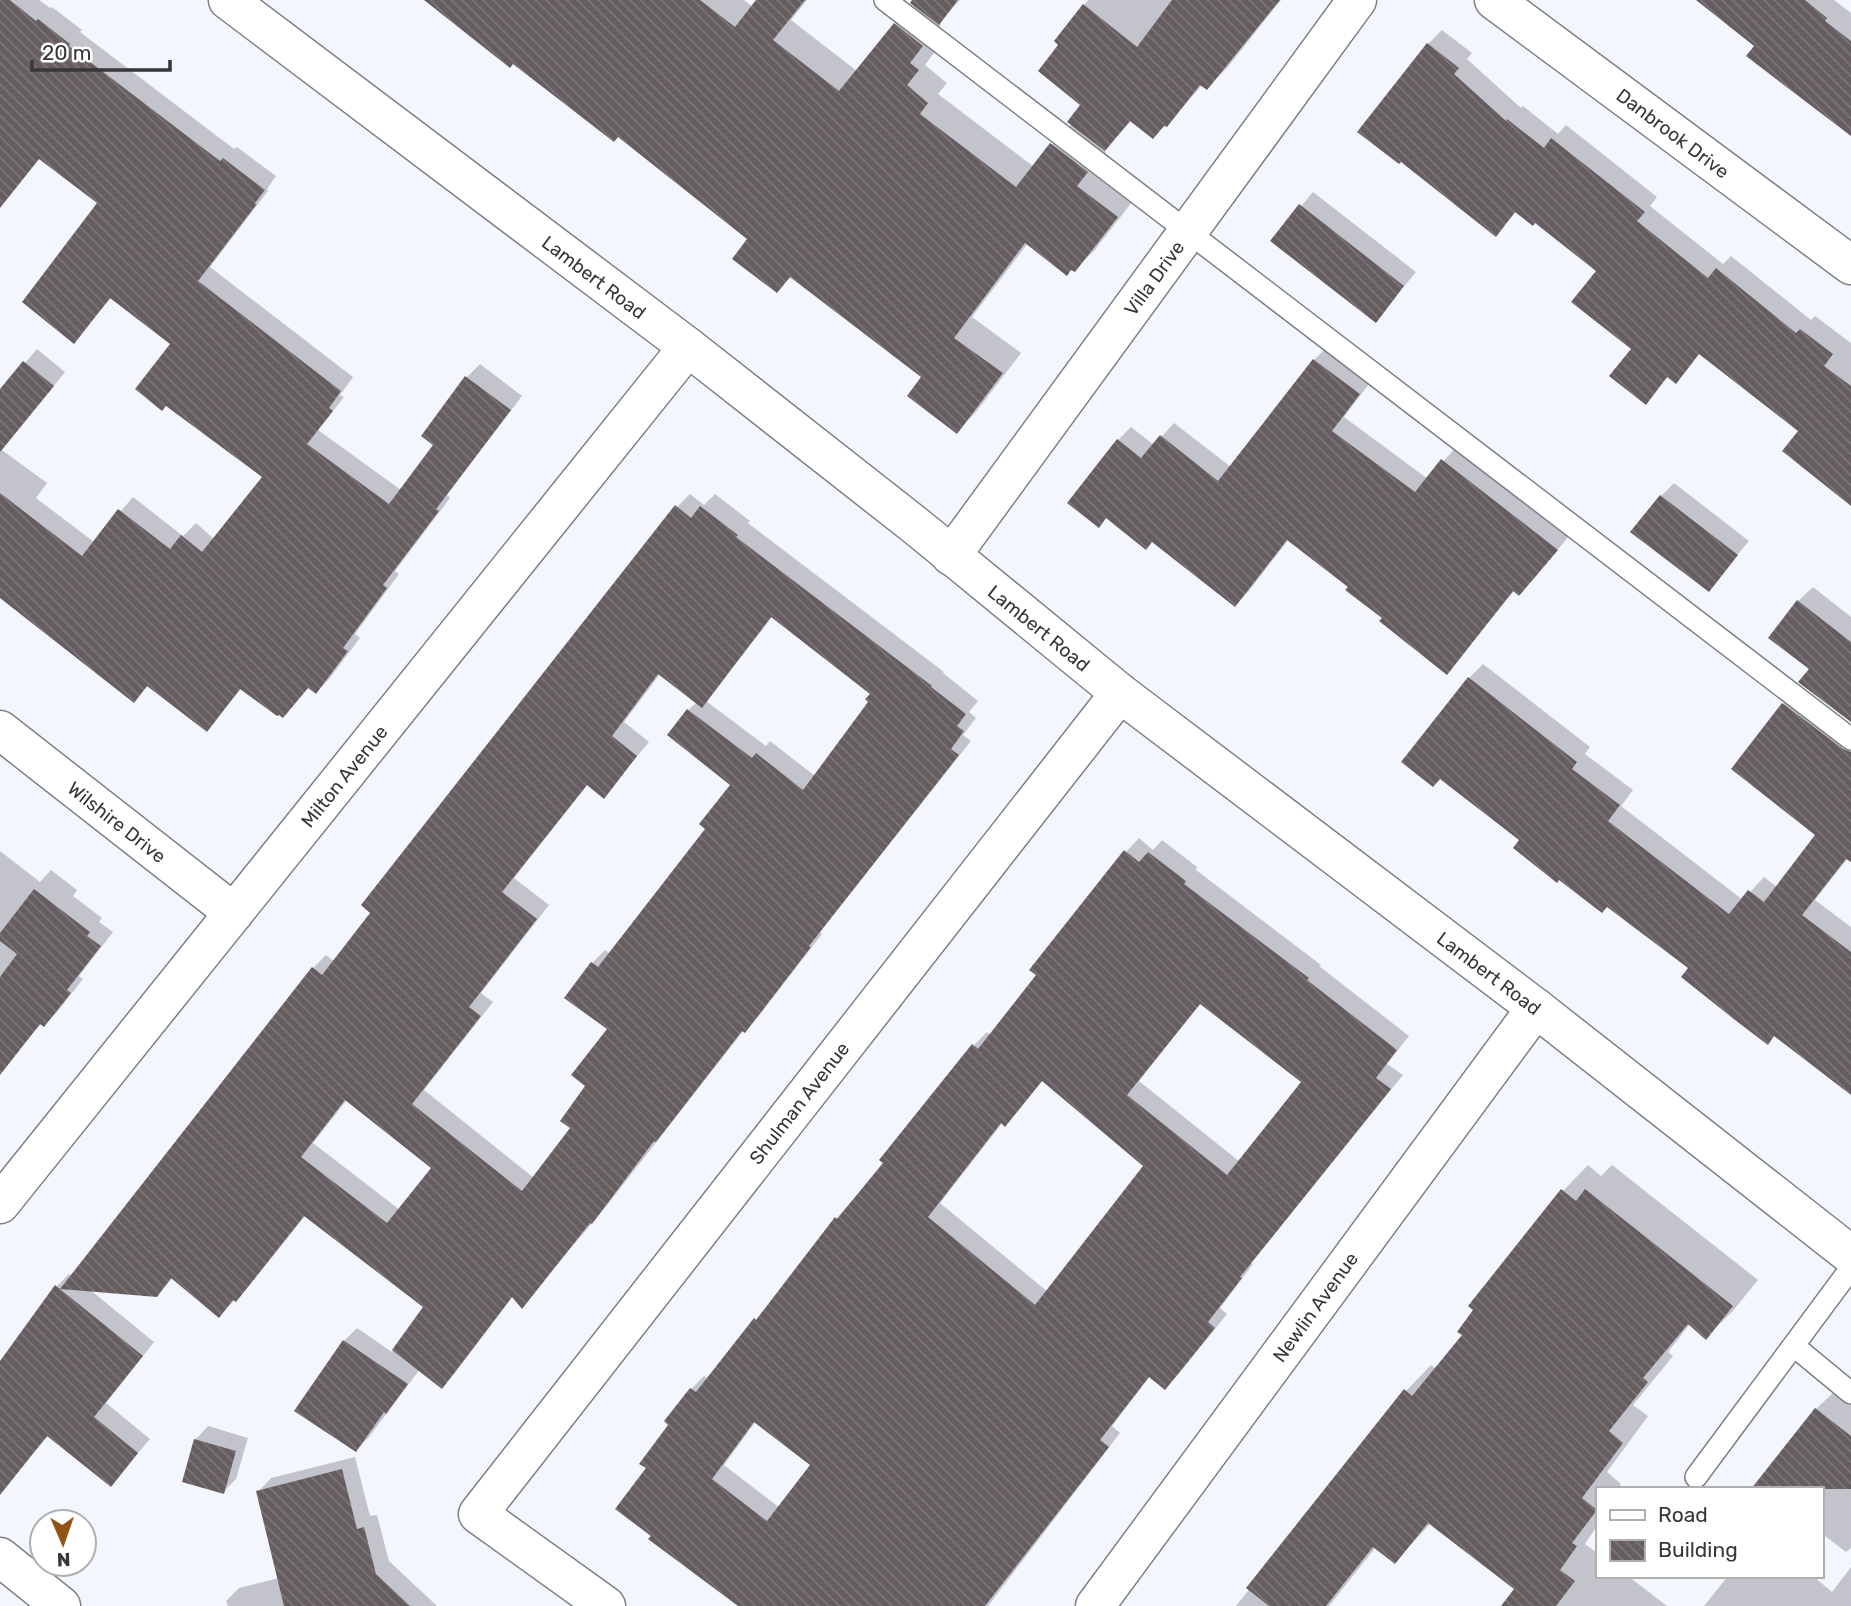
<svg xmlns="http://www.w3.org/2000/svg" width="1851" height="1606" font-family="Rubik,sans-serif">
	<defs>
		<pattern id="building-back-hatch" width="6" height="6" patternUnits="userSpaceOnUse" patternTransform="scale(1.75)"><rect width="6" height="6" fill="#655d60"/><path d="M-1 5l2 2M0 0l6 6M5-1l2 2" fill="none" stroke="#7c7679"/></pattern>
	</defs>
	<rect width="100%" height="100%" fill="#f4f6fe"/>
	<path fill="#0003" fill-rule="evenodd" d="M 0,0 L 39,0 L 50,8 L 52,7 L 82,30 L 80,32 L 234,149 L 237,147 L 276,176 L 267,189 L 268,191 L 210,267 L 353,377 L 340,395 L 344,397 L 318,430 L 401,490 L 435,445 L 423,436 L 467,377 L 480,364 L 522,396 L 447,495 L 450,498 L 395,571 L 399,574 L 355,634 L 360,638 L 329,679 L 316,692 L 309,687 L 283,716 L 242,688 L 207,730 L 149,685 L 134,700 L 0,596 L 0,392 L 37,349 L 65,372 L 2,450 L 47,483 L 36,498 L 94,542 L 133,497 L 183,536 L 196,523 L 214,539 L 264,477 L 173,344 L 112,297 L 74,341 L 100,203 L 40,158 L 5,199 L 0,195 Z
		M 427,0 L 744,0 L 753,7 L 758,0 L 807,0 L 791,20 L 857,71 L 895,24 L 915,4 L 914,0 L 960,0 L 938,23 L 941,25 L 928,42 L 937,49 L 925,65 L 947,83 L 938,94 L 1034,167 L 1052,144 L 1072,124 L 1083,104 L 1061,44 L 1056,41 L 1088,0 L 1281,0 L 1227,68 L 1207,88 L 1203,84 L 1167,125 L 1132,120 L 1104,150 L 1106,152 L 1095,165 L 1136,197 L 1094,251 L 1074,270 L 1028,243 L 972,317 L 1021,353 L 976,412 L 957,432 L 923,376 L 792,276 L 777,290 L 750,239 L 619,135 Z
		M 1698,0 L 1834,0 L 1851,13 L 1851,120 Z
		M 1442,30 L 1472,53 L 1467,59 L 1521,108 L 1523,106 L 1558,134 L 1566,125 L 1657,197 L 1650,206 L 1723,264 L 1731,256 L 1811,320 L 1815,316 L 1851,343 L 1851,503 L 1801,431 L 1700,353 L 1675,381 L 1669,376 L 1645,402 L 1633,349 L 1599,271 L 1536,221 L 1516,212 L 1495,235 L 1401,160 L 1360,132 L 1428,44 Z
		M 1313,192 L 1416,272 L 1376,320 L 1272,241 Z
		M 1327,347 L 1372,380 L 1344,417 L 1428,479 L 1456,447 L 1569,536 L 1532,581 L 1515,590 L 1447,672 L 1350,586 L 1289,539 L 1248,592 L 1235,605 L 1153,541 L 1107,517 L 1099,525 L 1118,440 L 1131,427 L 1154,445 L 1174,423 L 1231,467 L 1314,360 Z
		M 1674,483 L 1749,541 L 1709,589 L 1661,496 Z
		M 690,494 L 704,505 L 715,494 L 750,521 L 748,523 L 944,672 L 943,673 L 978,701 L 969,712 L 976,718 L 963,735 L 971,741 L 820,932 L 822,934 L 758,1017 L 744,1030 L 604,1209 L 522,1306 L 513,1296 L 455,1373 L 442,1386 L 420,1369 L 369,1437 L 356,1450 L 344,1341 L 357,1328 L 392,1352 L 426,1307 L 306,1215 L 249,1286 L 219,1316 L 173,1278 L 157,1295 L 89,1289 L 154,1342 L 106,1403 L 150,1439 L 111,1485 L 49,1435 L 12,1477 L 0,1467 L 0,1371 L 56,1287 L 69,1274 L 72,1276 L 313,968 L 326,955 L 335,962 L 677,507 ZM 773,616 L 872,693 L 871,701 L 815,776 L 770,741 L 766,746 L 706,701 ZM 660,674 L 697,702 L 688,710 L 733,784 L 707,828 L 610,954 L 605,950 L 592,963 L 610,1029 L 573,1128 L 534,1178 L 424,1090 L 493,1002 L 481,993 L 549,905 L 514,878 L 588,784 L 604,796 L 649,742 L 624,722 ZM 347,1100 L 433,1167 L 400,1210 L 313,1143 Z
		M 1813,587 L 1851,617 L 1851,720 L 1811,668 L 1798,601 Z
		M 1483,664 L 1590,747 L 1585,754 L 1633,790 L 1621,806 L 1743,900 L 1764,877 L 1777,887 L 1818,835 L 1733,769 L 1783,704 L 1798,690 L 1851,731 L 1851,854 L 1815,900 L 1851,927 L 1851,1093 L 1775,1035 L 1768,1042 L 1690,968 L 1522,840 L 1469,678 Z
		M 1139,838 L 1153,850 L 1162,840 L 1197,867 L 1196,870 L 1321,965 L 1319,966 L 1409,1036 L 1387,1064 L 1403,1075 L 1251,1263 L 1253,1264 L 1220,1308 L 1227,1314 L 1178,1375 L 1165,1388 L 1150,1376 L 1112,1426 L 1120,1433 L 988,1606 L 741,1606 L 653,1536 L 648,1468 L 691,1389 L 704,1376 L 709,1379 L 769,1306 L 837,1218 L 885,1163 L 881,1160 L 974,1045 L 987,1032 L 991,1036 L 1038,975 L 1126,852 ZM 1201,1003 L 1303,1081 L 1240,1162 L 1139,1081 ZM 1043,1080 L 1146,1166 L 1048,1292 L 940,1203 L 1003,1122 L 1005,1124 L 1018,1111 ZM 756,1421 L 812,1465 L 780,1508 L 724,1465 Z
		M 0,851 L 40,882 L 51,870 L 77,890 L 73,896 L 102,918 L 99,922 L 113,932 L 79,976 L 83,979 L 57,1012 L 44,1025 L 42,1023 L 17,1051 L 0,1038 Z
		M 1588,1165 L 1601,1176 L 1612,1165 L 1758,1280 L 1732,1312 L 1706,1337 L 1690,1324 L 1668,1352 L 1673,1356 L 1633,1405 L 1648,1416 L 1607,1472 L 1621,1484 L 1618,1489 L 1597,1489 L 1597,1526 L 1585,1544 L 1597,1553 L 1597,1576 L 1628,1576 L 1667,1606 L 1503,1606 L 1516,1589 L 1431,1523 L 1395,1562 L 1376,1547 L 1329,1606 L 1236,1606 L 1406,1391 L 1431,1365 L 1436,1369 L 1464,1335 L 1563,1191 Z
		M 1836,1390 L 1851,1402 L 1851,1548 L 1846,1552 L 1821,1533 L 1816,1409 Z
		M 208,1426 L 248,1438 L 236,1479 L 223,1492 L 195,1440 Z
		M 355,1457 L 370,1516 L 377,1515 L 389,1561 L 437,1606 L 228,1606 L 226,1601 L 239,1588 L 279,1578 L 258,1492 L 271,1478 Z
		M 1851,1567 L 1851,1606 L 1704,1606 L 1728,1576 L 1813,1576 L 1832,1592 Z"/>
	<path fill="url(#building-back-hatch)" fill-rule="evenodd" d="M 0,0 L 10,0 L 36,21 L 38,19 L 70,44 L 69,46 L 220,161 L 223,158 L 265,190 L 255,203 L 256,205 L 198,281 L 341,391 L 329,408 L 333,411 L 307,444 L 389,504 L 433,445 L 421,436 L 465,376 L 511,410 L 436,509 L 439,511 L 383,585 L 387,588 L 343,648 L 348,651 L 316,694 L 308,688 L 283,718 L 279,715 L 277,716 L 240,689 L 207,732 L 147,686 L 134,703 L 0,598 L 0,493 L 82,556 L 118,509 L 170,549 L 181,535 L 202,552 L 262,477 L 166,406 L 162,411 L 135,389 L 170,344 L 110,298 L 74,344 L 22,302 L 97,203 L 39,159 L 0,208 Z
		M 424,0 L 700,0 L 735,27 L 756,0 L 805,0 L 773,40 L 839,91 L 894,23 L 923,46 L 910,63 L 919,70 L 907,85 L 928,103 L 920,114 L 1016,187 L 1050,143 L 1088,172 L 1077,186 L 1118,217 L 1075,272 L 1071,270 L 1067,276 L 1025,243 L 954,338 L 1003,373 L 957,434 L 907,396 L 921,377 L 790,277 L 777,293 L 732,259 L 747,239 L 618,137 L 614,142 L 513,64 L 510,68 Z
		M 912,0 L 958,0 L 939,25 L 910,3 Z
		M 1172,0 L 1280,0 L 1207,90 L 1200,85 L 1167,127 L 1164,126 L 1153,139 L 1130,121 L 1105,151 L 1067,122 L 1080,105 L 1038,71 L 1058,45 L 1054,41 L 1083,4 L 1137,47 Z
		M 1696,0 L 1805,0 L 1827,18 L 1825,21 L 1851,41 L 1851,136 L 1746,56 L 1754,46 Z
		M 1427,43 L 1459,68 L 1454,74 L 1506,121 L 1507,119 L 1544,148 L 1551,138 L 1645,212 L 1637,221 L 1708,278 L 1716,268 L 1796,333 L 1800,329 L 1833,354 L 1824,366 L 1851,386 L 1851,506 L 1782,451 L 1798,431 L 1699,354 L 1676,384 L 1667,377 L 1646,405 L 1609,376 L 1631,349 L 1571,302 L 1596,271 L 1535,223 L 1533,226 L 1515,212 L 1496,237 L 1401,162 L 1399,164 L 1357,132 Z
		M 1299,204 L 1404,286 L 1376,323 L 1270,241 Z
		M 1313,359 L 1360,394 L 1332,431 L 1415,492 L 1441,459 L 1558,550 L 1519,596 L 1513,591 L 1447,675 L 1379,621 L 1382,618 L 1345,590 L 1348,587 L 1287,540 L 1235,607 L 1152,542 L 1146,550 L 1106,518 L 1099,528 L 1067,503 L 1117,439 L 1141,458 L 1160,435 L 1218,481 Z
		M 23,361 L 54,386 L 0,452 L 0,389 Z
		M 1660,495 L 1738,555 L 1709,592 L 1630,532 Z
		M 675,505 L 691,518 L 700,506 L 738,535 L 736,537 L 932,686 L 931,687 L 966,714 L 957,726 L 964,731 L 951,749 L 959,755 L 809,946 L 811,947 L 745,1033 L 742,1031 L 656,1142 L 654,1141 L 592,1224 L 590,1223 L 522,1309 L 512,1297 L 442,1389 L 392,1350 L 423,1307 L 304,1216 L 236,1302 L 233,1300 L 219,1318 L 171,1278 L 157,1297 L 60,1289 L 312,967 L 322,975 L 370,913 L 361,905 ZM 771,617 L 870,694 L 865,699 L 868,702 L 803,790 L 756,753 L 752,758 L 687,709 L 667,735 L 730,785 L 699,824 L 705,829 L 598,967 L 591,962 L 564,998 L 607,1029 L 571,1075 L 585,1086 L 560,1121 L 570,1128 L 522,1191 L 412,1104 L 481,1016 L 469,1007 L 537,919 L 502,892 L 587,785 L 604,799 L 637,756 L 612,736 L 658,674 L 702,708 ZM 345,1100 L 431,1168 L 387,1223 L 301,1157 Z
		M 1797,600 L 1851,642 L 1851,722 L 1798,682 L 1809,669 L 1768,638 Z
		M 1468,677 L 1577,762 L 1572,769 L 1620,805 L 1608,821 L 1729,914 L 1748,890 L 1764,902 L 1815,835 L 1731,769 L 1782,703 L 1843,749 L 1851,752 L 1851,862 L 1846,859 L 1802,915 L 1851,952 L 1851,1095 L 1774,1036 L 1768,1045 L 1735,1020 L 1681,977 L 1688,968 L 1607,907 L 1602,913 L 1559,880 L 1557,883 L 1513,848 L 1519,840 L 1440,779 L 1433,787 L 1401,762 Z
		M 1124,850 L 1139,862 L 1148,852 L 1186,881 L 1184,884 L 1309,978 L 1307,980 L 1397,1050 L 1376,1078 L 1391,1089 L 1240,1277 L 1242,1278 L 1208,1322 L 1215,1328 L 1165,1390 L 1149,1377 L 1100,1440 L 1109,1447 L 985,1606 L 738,1606 L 648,1539 L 651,1536 L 615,1509 L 646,1468 L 639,1464 L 668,1425 L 664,1421 L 690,1388 L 696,1392 L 754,1318 L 756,1320 L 835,1217 L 837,1219 L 883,1163 L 879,1160 L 972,1044 L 978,1049 L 1036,975 L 1029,970 ZM 1200,1004 L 1301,1082 L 1227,1175 L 1127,1095 ZM 1042,1081 L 1143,1166 L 1035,1305 L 928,1217 L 1001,1123 L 1005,1127 ZM 754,1422 L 810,1465 L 767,1521 L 712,1479 Z
		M 34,889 L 90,932 L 87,936 L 101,946 L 67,990 L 71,993 L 44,1027 L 40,1024 L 0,1075 L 0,977 L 17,954 L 0,941 L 0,933 Z
		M 1561,1189 L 1576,1201 L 1585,1189 L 1733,1306 L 1706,1340 L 1688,1324 L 1643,1378 L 1648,1382 L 1609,1431 L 1623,1443 L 1582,1498 L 1597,1510 L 1572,1543 L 1577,1546 L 1560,1570 L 1575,1581 L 1556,1606 L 1501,1606 L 1514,1589 L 1428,1523 L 1395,1564 L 1373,1547 L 1326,1606 L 1269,1606 L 1246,1588 L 1404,1389 L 1412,1396 L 1462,1335 L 1457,1332 L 1473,1310 L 1468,1306 Z
		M 55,1285 L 143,1356 L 94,1417 L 138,1453 L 111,1487 L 47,1436 L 0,1495 L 0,1361 Z
		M 343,1340 L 408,1384 L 386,1414 L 384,1412 L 356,1452 L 294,1411 Z
		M 1815,1408 L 1851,1436 L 1851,1489 L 1751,1489 Z
		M 194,1439 L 236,1451 L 224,1494 L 182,1482 Z
		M 342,1469 L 357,1529 L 364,1527 L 376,1574 L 410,1606 L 284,1606 L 256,1491 Z"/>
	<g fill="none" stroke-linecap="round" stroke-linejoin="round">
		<defs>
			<path id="lane" d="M 885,0 L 1851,739
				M 1794,1346 L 1851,1393
				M 1696,1477 L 1851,1268"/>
			<path id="street" d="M 1494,0 L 1851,265
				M 951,556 L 1357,0
				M 0,730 L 234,913
				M 0,1204 L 688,347
				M 0,1557 L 61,1606
				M 606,1606 L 478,1514 L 1120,693
				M 1095,1606 L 1536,1008"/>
			<path id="secondary" d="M 228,0 L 688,347 L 916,526 L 1120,693 L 1536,1008 L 1851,1255"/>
		</defs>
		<use href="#lane" stroke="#7e8087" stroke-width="24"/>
		<use href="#street" stroke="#7e8087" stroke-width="41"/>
		<use href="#secondary" stroke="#7e8087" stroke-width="41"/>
		<use href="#lane" stroke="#fff" stroke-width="21"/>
		<use href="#street" stroke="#fff" stroke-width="38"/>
		<use href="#secondary" stroke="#fff" stroke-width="38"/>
	</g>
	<g text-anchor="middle" stroke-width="7" stroke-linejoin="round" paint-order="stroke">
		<g font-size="19" fill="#36373b" stroke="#fff">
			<text transform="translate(1673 133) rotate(37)" y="7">Danbrook Drive</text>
			<text transform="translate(594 277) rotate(37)" y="7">Lambert Road</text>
			<text transform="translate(1154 278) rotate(-54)" y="7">Villa Drive</text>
			<text transform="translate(1039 628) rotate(39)" y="7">Lambert Road</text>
			<text transform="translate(344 776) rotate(-51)" y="7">Milton Avenue</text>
			<text transform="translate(117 822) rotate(38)" y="7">Wilshire Drive</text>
			<text transform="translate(1489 973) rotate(37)" y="7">Lambert Road</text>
			<text transform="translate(799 1103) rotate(-52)" y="7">Shulman Avenue</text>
			<text transform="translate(1315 1307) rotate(-54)" y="7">Newlin Avenue</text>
		</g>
	</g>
	<rect x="1596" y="1487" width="228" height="91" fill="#ffffff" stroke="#afafb1" stroke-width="2"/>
	<rect x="1610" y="1510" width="35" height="10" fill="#ffffff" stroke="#afafb1" stroke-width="2"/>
	<text x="1658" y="1522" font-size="21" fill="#36373b">Road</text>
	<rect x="1610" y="1540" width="35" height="21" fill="url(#building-back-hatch)" stroke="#afafb1" stroke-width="2"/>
	<text x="1658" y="1557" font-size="21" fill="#36373b">Building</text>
	<g transform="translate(63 1543) rotate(178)"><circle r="33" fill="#ffffff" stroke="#afafb1" stroke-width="2"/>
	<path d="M0-5L12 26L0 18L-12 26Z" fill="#915416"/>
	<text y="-10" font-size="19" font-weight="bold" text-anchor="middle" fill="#36373b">N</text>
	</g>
	<path d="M32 60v10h138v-10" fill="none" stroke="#36373b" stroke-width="3.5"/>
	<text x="42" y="60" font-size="21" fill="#36373b" stroke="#ffffff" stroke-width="5" paint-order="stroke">20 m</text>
</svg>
